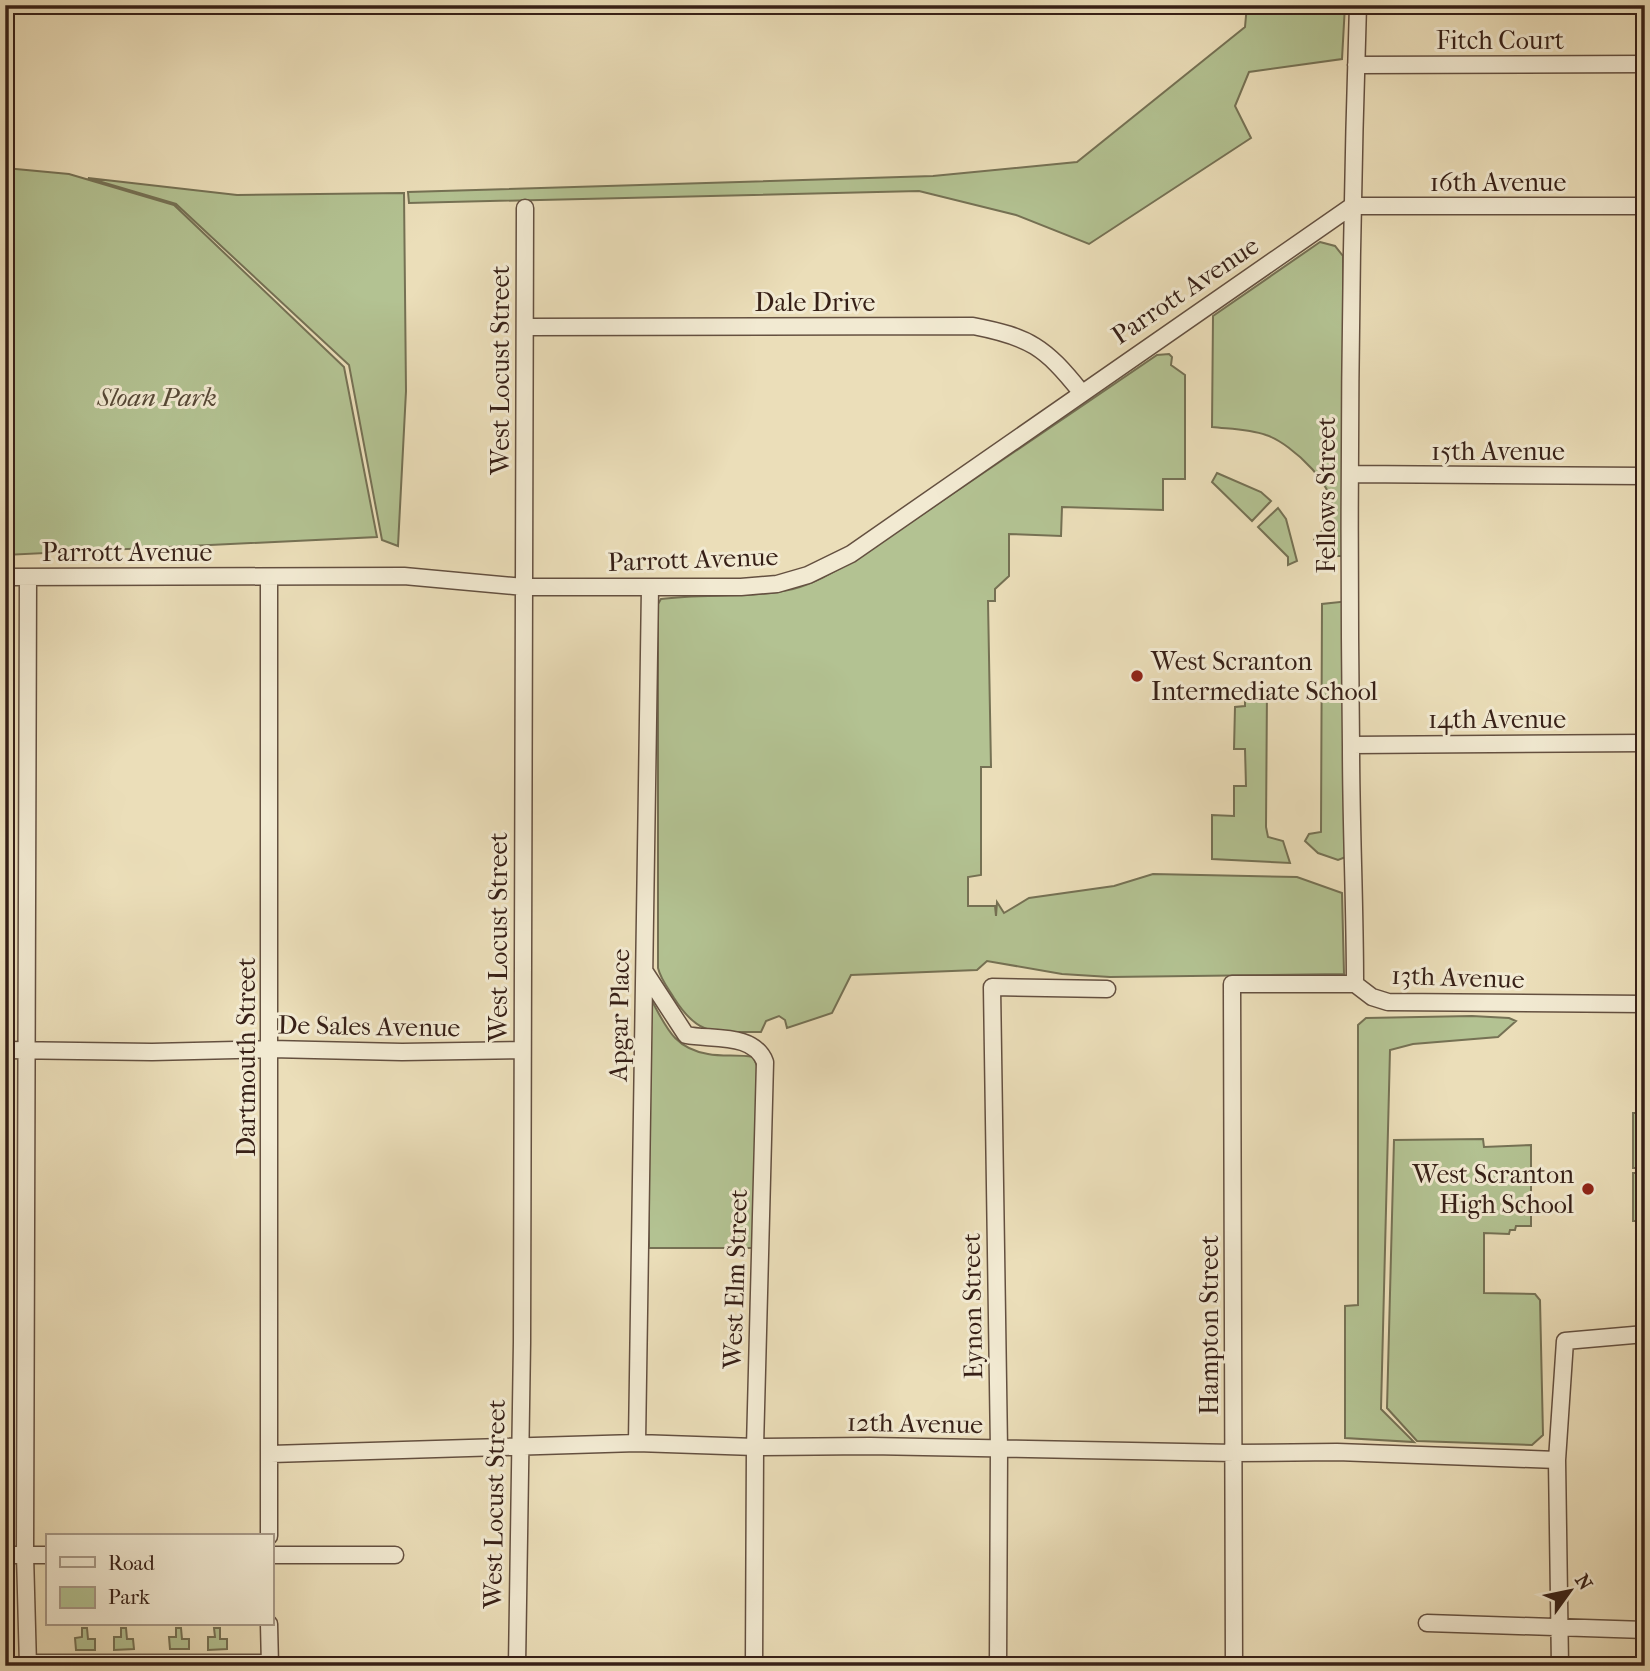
<svg xmlns="http://www.w3.org/2000/svg" width="1650" height="1671" font-family="'IM FELL French Canon',serif">
	<rect width="100%" height="100%" fill="#ebdeb9"/>
	<filter id="stains"><feTurbulence type="fractalNoise" baseFrequency=".00286" numOctaves="4"/><feColorMatrix values="0 0 0 0 .2 0 0 0 0 .09 0 0 0 0 .02 0 0 0 .5 -.17"/></filter>
	<radialGradient id="worn" r=".72"><stop offset=".6" stop-color="#630" stop-opacity="0"/><stop offset="1" stop-color="#630" stop-opacity=".3"/></radialGradient>
	<path fill="#b3c292" stroke="#757154" stroke-width="2" d="M 1247,5 L 1345,5 L 1342,59 L 1249,72 L 1235,106 L 1251,138 L 1089,244 L 1016,215 L 919,191 L 409,203 L 408,192 L 933,176 L 1077,162 L 1245,27 Z
		M 5,168 L 69,174 L 174,205 L 344,367 L 377,537 L 5,555 Z
		M 88,178 L 237,195 L 404,193 L 406,391 L 398,546 L 382,540 L 349,365 L 176,204 Z
		M 1320,242 L 1335,246 L 1343,256 L 1343,556 L 1328,556 L 1314,540 C 1318,533 1329,526 1331,520 C 1343,490 1291,443 1266,435 C 1249,429 1229,429 1212,427 L 1213,316 Z
		M 1169,354 L 1172,357 L 1171,365 L 1185,375 L 1185,479 L 1163,479 L 1163,510 L 1062,507 L 1061,536 L 1009,534 L 1009,576 L 995,589 L 995,601 L 988,601 L 991,767 L 981,767 L 981,875 L 968,877 L 968,906 L 995,906 L 996,916 L 997,902 L 1004,913 L 1029,898 L 1114,886 L 1153,874 L 1297,877 L 1342,893 L 1344,974 L 1110,977 L 1062,974 L 987,961 L 977,970 L 851,975 L 832,1013 L 787,1028 L 785,1020 L 779,1016 L 766,1021 L 761,1032 C 716,1031 700,1039 674,998 C 668,988 661,980 658,968 L 658,604 L 661,599 C 704,593 750,599 793,589 C 816,583 837,570 858,558 L 1157,355 Z
		M 1217,473 L 1261,492 L 1271,501 L 1252,521 L 1212,482 Z
		M 1278,508 L 1286,519 L 1297,561 L 1288,565 L 1288,557 L 1258,527 Z
		M 1349,601 L 1351,855 L 1338,860 L 1318,853 L 1305,841 L 1309,834 L 1321,832 L 1322,604 Z
		M 1267,689 L 1266,827 L 1268,837 L 1283,841 L 1290,863 L 1212,859 L 1212,815 L 1234,816 L 1234,786 L 1246,786 L 1245,749 L 1234,749 L 1235,707 L 1245,706 L 1245,691 Z
		M 648,994 C 665,1023 671,1048 708,1054 C 723,1057 738,1054 753,1057 L 759,1070 L 757,1248 L 649,1248 Z
		M 1472,1016 L 1509,1018 L 1516,1021 L 1498,1037 L 1413,1044 L 1390,1050 L 1381,1409 L 1414,1442 L 1345,1438 L 1345,1306 L 1358,1305 L 1358,1025 L 1366,1018 Z
		M 1633,1113 L 1645,1113 L 1645,1168 L 1633,1168 Z
		M 1483,1139 L 1484,1147 L 1531,1145 L 1531,1226 L 1516,1226 L 1515,1230 L 1510,1230 L 1509,1234 L 1484,1233 L 1484,1293 L 1535,1294 L 1540,1300 L 1543,1435 L 1532,1445 L 1417,1441 L 1387,1408 L 1394,1140 Z
		M 1633,1173 L 1645,1173 L 1645,1221 L 1633,1221 Z
		M 82,1628 L 87,1628 L 88,1639 L 95,1639 L 95,1650 L 76,1650 L 75,1638 L 82,1637 Z
		M 121,1628 L 126,1628 L 127,1639 L 133,1639 L 134,1649 L 114,1650 L 114,1637 L 121,1637 Z
		M 176,1628 L 181,1628 L 182,1639 L 189,1639 L 189,1649 L 170,1649 L 169,1637 L 176,1637 Z
		M 214,1628 L 220,1628 L 220,1639 L 227,1639 L 227,1649 L 208,1650 L 208,1637 L 215,1637 Z"/>
	<g fill="none" stroke-linecap="round" stroke-linejoin="round">
		<defs>
			<path id="minor" d="M 1356,65 L 1645,64
				M 525,327 L 973,326 C 1030,337 1045,347 1081,392
				M 1350,474 L 1645,476
				M 5,577 L 404,576 L 524,587 L 741,587 L 777,584 L 808,575 L 851,554 L 1352,206 L 1645,206
				M 28,577 L 25,1555 L 28,1666
				M 269,577 L 269,1536
				M 1351,745 L 1645,743
				M 645,972 L 686,1035 C 713,1040 754,1033 765,1062 L 755,1447 L 754,1666
				M 1355,984 C 1355,905 1351,825 1351,746 C 1348,499 1350,252 1358,5
				M 5,1050 L 152,1052 L 271,1049 L 402,1052 L 522,1050
				M 637,1443 L 650,588
				M 271,1454 L 637,1443 L 755,1447 L 870,1446 L 1234,1453 L 1337,1452 L 1557,1460
				M 5,1555 L 47,1555
				M 271,1555 L 395,1555
				M 1427,1623 L 1645,1630
				M 269,1624 L 270,1666
				M 28,1663 L 270,1663
				M 517,1666 L 522,1342 L 525,208
				M 998,1666 L 999,1449 L 992,987 L 1107,989
				M 1234,1666 L 1232,984 L 1355,984 L 1372,997 L 1388,1002 L 1645,1004
				M 1560,1666 L 1557,1460 L 1565,1341 L 1645,1334"/>
		</defs>
		<use href="#minor" stroke="#645040" stroke-width="19"/>
		<use href="#minor" stroke="#f2ead2" stroke-width="16"/>
	</g>
	<g fill="#8f2418" stroke="#f2ead2" stroke-width="2.5">
		<circle cx="1137" cy="676" r="7"/>
		<circle cx="1588" cy="1189" r="7"/>
	</g>
	<g text-anchor="middle" stroke-width="6" stroke-linejoin="round" paint-order="stroke">
		<g font-size="26" fill="#372017" stroke="#f2ead2">
			<text x="1500" y="49">Fitch Court</text>
			<text x="1498" y="191">16th Avenue</text>
			<text transform="translate(1185 290) rotate(-34)" y="9">Parrott Avenue</text>
			<text x="815" y="311">Dale Drive</text>
			<text transform="translate(500 370) rotate(-90)" y="9">West Locust Street</text>
			<text x="1498" y="460">15th Avenue</text>
			<text transform="translate(1326 495) rotate(-90)" y="9">Fellows Street</text>
			<text x="127" y="561">Parrott Avenue</text>
			<text transform="translate(693 559) rotate(-2)" y="9">Parrott Avenue</text>
			<text x="1497" y="728">14th Avenue</text>
			<text transform="translate(498 937) rotate(-90)" y="9">West Locust Street</text>
			<text transform="translate(1458 977) rotate(2)" y="9">13th Avenue</text>
			<text transform="translate(619 1015) rotate(-89)" y="9">Apgar Place</text>
			<text transform="translate(369 1026) rotate(1)" y="9">De Sales Avenue</text>
			<text transform="translate(246 1057) rotate(-90)" y="9">Dartmouth Street</text>
			<text transform="translate(735 1279) rotate(-88)" y="9">West Elm Street</text>
			<text transform="translate(972 1306) rotate(-91)" y="9">Eynon Street</text>
			<text transform="translate(1209 1325) rotate(-90)" y="9">Hampton Street</text>
			<text transform="translate(915 1423) rotate(1)" y="9">12th Avenue</text>
			<text transform="translate(494 1504) rotate(-89)" y="9">West Locust Street</text>
		</g>
		<g font-size="26" font-style="italic" fill="#564836" stroke="#f2ead2">
			<text x="157" y="406">Sloan Park</text>
		</g>
		<g font-size="26" fill="#372017" stroke="#f2ead2" text-anchor="start">
			<text x="1151" y="670">West Scranton<tspan x="1151" dy="30">Intermediate School</tspan></text>
			<text x="1574" y="1183" text-anchor="end">West Scranton<tspan x="1574" dy="30">High School</tspan></text>
		</g>
	</g>
	<rect width="1650" height="1671" fill="none" stroke="#ebdeb9" stroke-width="28"/>
	<rect x="7" y="7" width="1636" height="1657" fill="none" stroke="#372017" stroke-width="3.5"/>
	<rect x="14" y="14" width="1622" height="1643" fill="none" stroke="#372017" stroke-width="2"/>
	<rect x="46" y="1534" width="228" height="91" fill="#f2ead2" stroke="#a79987" stroke-width="2"/>
	<rect x="60" y="1557" width="35" height="10" fill="#f2ead2" stroke="#a79987" stroke-width="2"/>
	<text x="108" y="1570" font-size="21" fill="#372017">Road</text>
	<rect x="60" y="1587" width="35" height="21" fill="#b3c292" stroke="#a79987" stroke-width="2"/>
	<text x="108" y="1604" font-size="21" fill="#372017">Park</text>
	<g transform="translate(1570 1591) rotate(57)" stroke="#f2ead2" stroke-width="5" paint-order="stroke">
	<path d="M0-5L12 26L0 18L-12 26Z" fill="#372017"/>
	<text y="-10" font-size="19" font-weight="bold" text-anchor="middle" fill="#372017">N</text>
	</g>
	<rect width="100%" height="100%" filter="url(#stains)"/>
	<rect width="100%" height="100%" fill="url(#worn)"/>
</svg>
